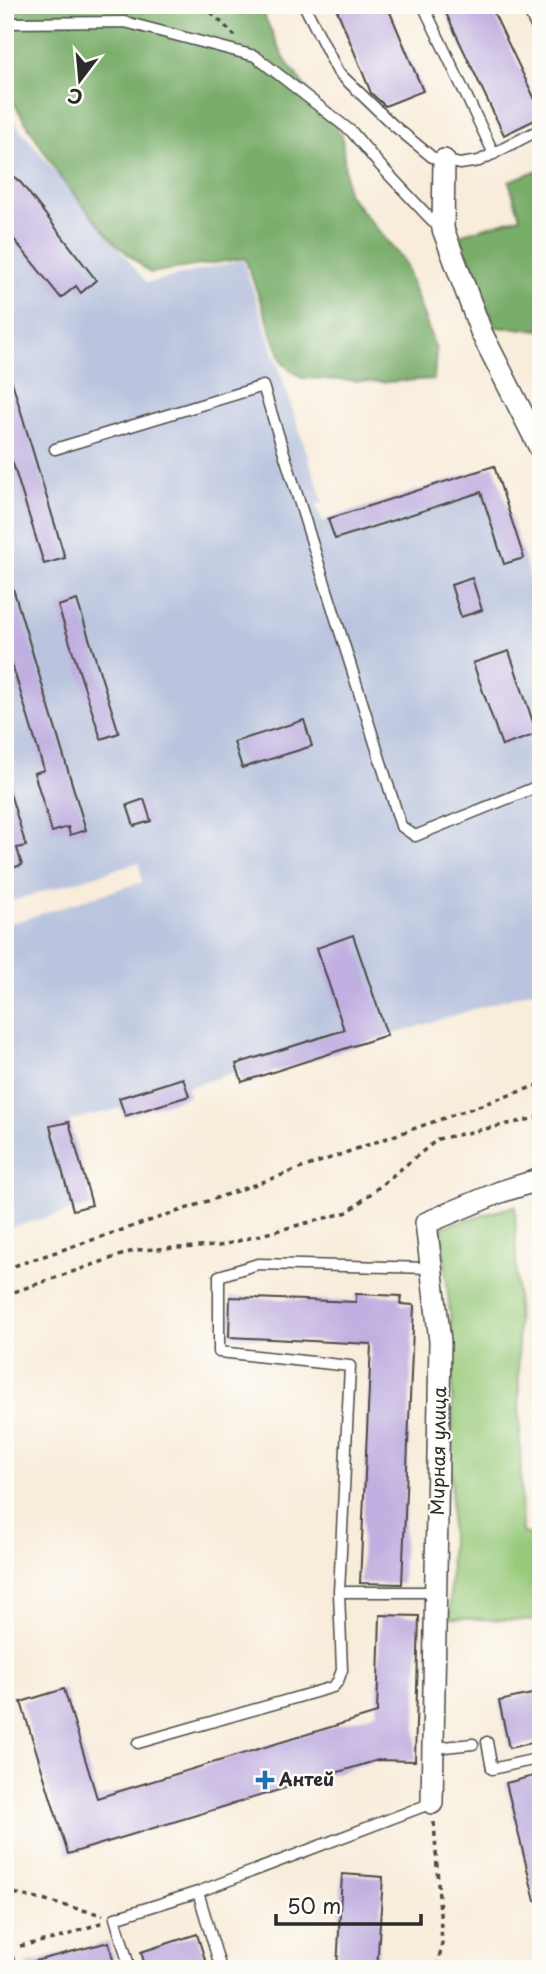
<svg xmlns="http://www.w3.org/2000/svg" width="546" height="1974" font-family="'Playpen Sans',sans-serif">
	<rect width="100%" height="100%" fill="#fdfcf7"/>
	<filter id="ink" filterUnits="userSpaceOnUse"><feTurbulence type="fractalNoise" baseFrequency=".0143" numOctaves="2"/><feDisplacementMap in="SourceGraphic" scale="14" xChannelSelector="R" yChannelSelector="G"/><feConvolveMatrix kernelMatrix="1 2 1 2 8 2 1 2 1" color-interpolation-filters="sRGB"/></filter>
	<filter id="wash" filterUnits="userSpaceOnUse"><feTurbulence type="fractalNoise" baseFrequency=".00686" numOctaves="4" result="noise"/><feDisplacementMap in="SourceGraphic" scale="28" xChannelSelector="R" yChannelSelector="G"/><feGaussianBlur stdDeviation="1.57" result="paint"/><feColorMatrix in="noise" values="0 0 0 0 0 0 0 0 0 0 0 0 0 0 0 0 0 1.4 0 .05"/><feComposite in="paint" operator="in"/></filter>
	<g filter="url(#wash)">
		<rect width="100%" height="100%" fill="#f8ecda"/>
		<path fill="#bac4de" d="M 5,111 L 147,283 L 243,260 L 323,502 L 316,505 L 322,522 L 494,466 L 541,612 L 541,988 L 242,1082 L 238,1071 L 186,1088 L 189,1096 L 125,1116 L 121,1108 L 69,1121 L 92,1205 L 5,1229 L 5,925 L 142,882 L 139,862 L 5,903 Z"/>
		<path fill="#97c97a" stroke="#617a52" stroke-width="2" d="M 515,1206 L 522,1533 L 534,1535 L 536,1621 L 450,1618 L 453,1342 L 441,1227 Z"/>
		<path fill="#79ad6a" stroke="#526c4a" stroke-width="2" d="M 5,5 L 259,5 L 285,60 L 342,135 L 347,193 L 404,261 L 436,350 L 434,379 L 384,382 L 302,378 L 283,364 L 245,258 L 150,273 L 116,244 L 62,180 L 5,89 Z
			M 541,169 L 541,330 L 495,327 L 460,235 L 520,217 L 509,181 Z"/>
		<g id="blocks">
			<path fill="#c0afe0" d="M 335,5 L 387,5 L 423,91 L 385,106 L 371,93 Z
				M 442,5 L 490,5 L 541,112 L 541,117 L 504,135 Z
				M 5,169 L 21,183 L 96,280 L 81,293 L 76,286 L 61,298 L 5,228 Z
				M 5,372 L 9,372 L 65,558 L 44,564 L 5,438 Z
				M 494,466 L 524,558 L 504,564 L 481,492 L 335,539 L 328,519 Z
				M 9,575 L 86,830 L 70,835 L 68,827 L 52,832 L 34,773 L 44,770 L 5,641 L 5,576 Z
				M 472,578 L 482,610 L 461,617 L 451,585 Z
				M 77,600 L 119,733 L 101,739 L 58,606 Z
				M 509,651 L 537,734 L 502,746 L 473,663 Z
				M 304,720 L 312,746 L 242,768 L 234,742 Z
				M 9,790 L 26,846 L 17,848 L 22,865 L 5,870 L 5,791 Z
				M 144,799 L 151,821 L 134,826 L 127,805 Z
				M 353,935 L 387,1035 L 242,1082 L 236,1064 L 344,1030 L 317,948 Z
				M 183,1078 L 189,1096 L 125,1116 L 119,1098 Z
				M 69,1122 L 92,1205 L 73,1210 L 50,1126 Z
				M 356,1294 L 401,1296 L 400,1304 L 414,1305 L 402,1584 L 360,1583 L 371,1344 L 229,1337 L 230,1297 L 356,1302 Z
				M 380,1615 L 419,1616 L 415,1761 L 378,1760 L 68,1854 L 21,1702 L 64,1689 L 97,1798 L 377,1713 Z
				M 541,1692 L 541,1741 L 509,1748 L 499,1701 Z
				M 541,1774 L 541,1901 L 535,1901 L 506,1783 Z
				M 342,1874 L 383,1877 L 377,1969 L 337,1969 Z
				M 197,1934 L 208,1969 L 146,1969 L 141,1952 Z
				M 109,1942 L 115,1969 L 27,1969 L 27,1963 Z"/>
		</g>
	</g>
	<g filter="url(#ink)">
		<use href="#blocks" fill-opacity="0" stroke="#4a4845" stroke-width="2"/>
		<g fill="none" stroke-linecap="round" stroke-linejoin="round">
			<defs>
				<path id="lane" d="M 304,5 L 338,72 L 392,124 L 432,157 L 460,164 L 479,161 L 541,129
					M 423,5 L 494,154
					M 526,5 L 541,37
					M 5,23 L 125,22 L 255,56 L 352,132 L 378,163 L 440,229
					M 55,449 L 263,386 L 401,826 L 415,836 L 541,785
					M 432,1268 L 258,1264 L 219,1276 L 219,1352 L 350,1366 L 339,1592 L 437,1592
					M 487,1742 L 492,1769 L 541,1758
					M 138,1743 L 333,1687 L 338,1681 L 342,1670 L 339,1592
					M 435,1748 L 473,1744
					M 198,1892 L 221,1969
					M 5,1949 L 11,1969
					M 130,1969 L 115,1918 L 198,1892 L 432,1803"/>
				<path id="street" d="M 444,160 L 443,229 L 482,334 L 541,450
					M 432,1803 L 440,1341 L 426,1223 L 500,1192 L 541,1179"/>
			</defs>
			<use href="#lane" stroke="#4a4845" stroke-width="13"/>
			<use href="#street" stroke="#4a4845" stroke-width="24"/>
			<path stroke="#4a4845" stroke-width="3.5" stroke-dasharray="5 5" stroke-linecap="butt" d="M 204,5 L 235,36
				M 5,1269 L 191,1207 L 541,1084
				M 5,1295 L 136,1250 L 219,1246 L 348,1212 L 438,1139 L 541,1117
				M 434,1822 L 442,1943 L 437,1969
				M 5,1891 L 103,1915
				M 20,1946 L 62,1937 L 103,1922"/>
			<use href="#lane" stroke="#fff" stroke-width="10"/>
			<use href="#street" stroke="#fff" stroke-width="21"/>
		</g>
	</g>
	<path fill="#1f6fb2" stroke="#fdfcf7" stroke-width="2.5" d="M261.5 1769.5h7v7h7v7h-7v7h-7v-7h-7v-7h7z"/>
	<g text-anchor="middle" stroke-width="5" stroke-linejoin="round" paint-order="stroke">
		<g font-size="18" fill="#2b2b2b" stroke="#fdfcf7">
			<text transform="translate(439 1451) rotate(-89)" y="6">Мирная улица</text>
		</g>
		<g font-size="18" font-weight="bold" fill="#2b2b2b" stroke="#fdfcf7" text-anchor="start">
			<text x="279" y="1786">Антей</text>
		</g>
	</g>
	<rect width="546" height="1974" fill="none" stroke="#fdfcf7" stroke-width="28"/>
	<g transform="translate(80 80) rotate(196)" stroke="#fdfcf7" stroke-width="5" paint-order="stroke">
	<path d="M0-5L12 26L0 18L-12 26Z" fill="#2b2b2b"/>
	<text y="-10" font-size="19" font-weight="bold" text-anchor="middle" fill="#2b2b2b">С</text>
	</g>
	<path d="M276 1914v10h145v-10" fill="none" stroke="#2b2b2b" stroke-width="3.5"/>
	<text x="287" y="1914" font-size="21" fill="#2b2b2b" stroke="#fdfcf7" stroke-width="5" paint-order="stroke">50 m</text>
</svg>
